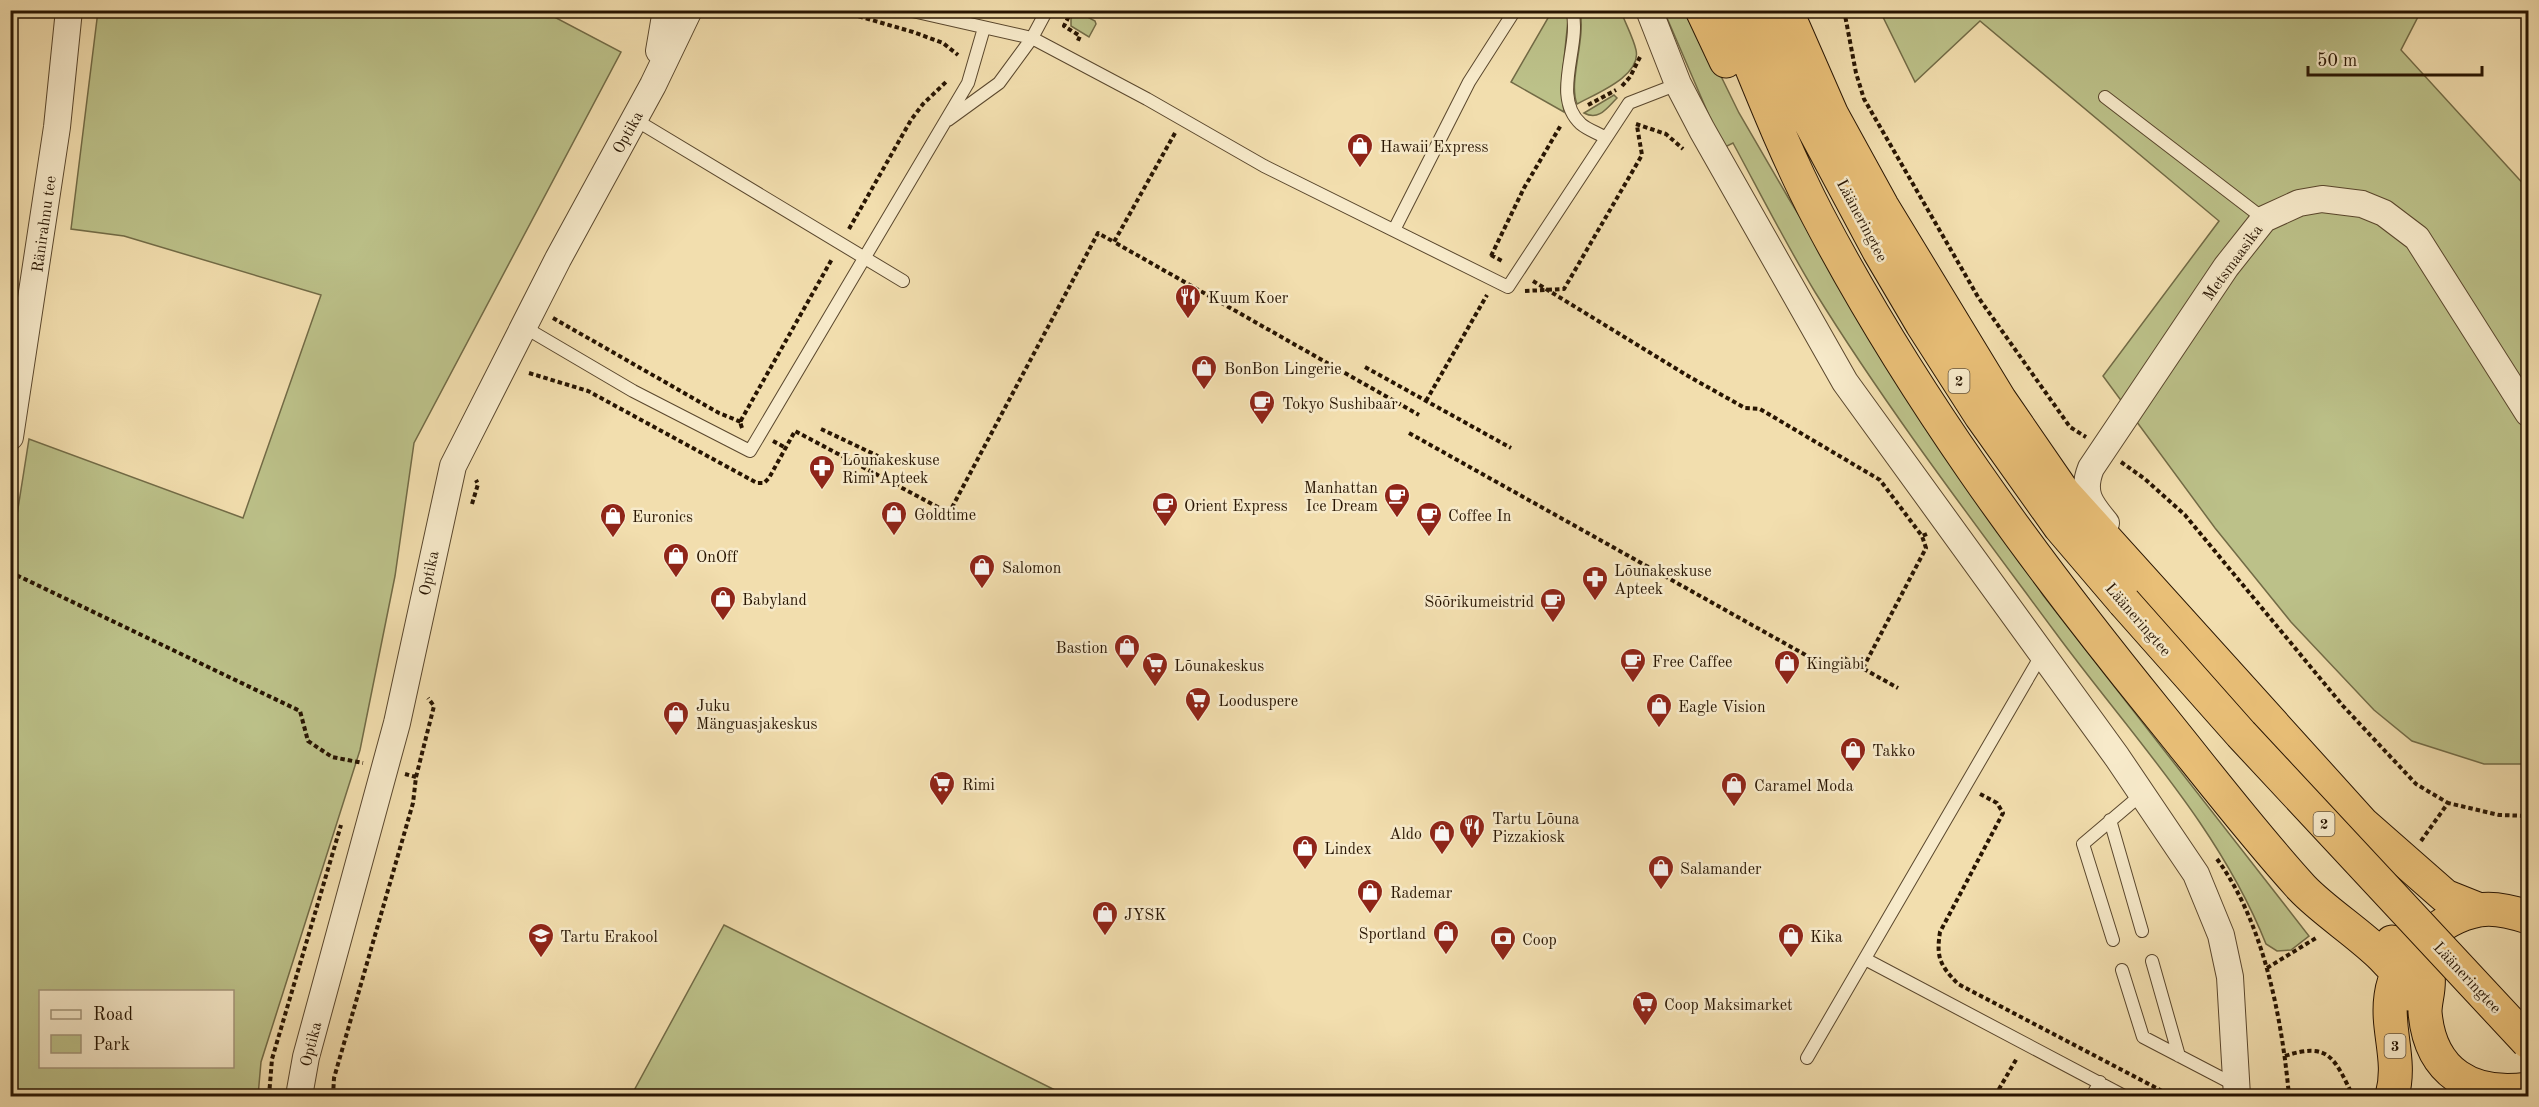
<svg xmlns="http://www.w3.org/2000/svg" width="2539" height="1107" font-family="'Old Standard TT',serif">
	<rect width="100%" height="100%" fill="#f2deae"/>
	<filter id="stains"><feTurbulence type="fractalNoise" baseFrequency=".00333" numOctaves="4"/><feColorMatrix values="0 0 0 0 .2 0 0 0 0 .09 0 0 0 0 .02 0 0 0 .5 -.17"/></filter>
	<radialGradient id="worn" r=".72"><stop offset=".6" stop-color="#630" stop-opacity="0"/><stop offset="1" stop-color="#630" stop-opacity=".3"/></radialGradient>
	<path fill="#bcc189" stroke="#726b46" stroke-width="1.5" fill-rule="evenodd" d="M 98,11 L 543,11 L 621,52 L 414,443 L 395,576 L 360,750 L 261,1062 L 258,1096 L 11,1096 L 10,559 L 29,439 L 243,518 L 321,295 L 124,236 L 71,229 ZM 40,992 L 232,992 L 232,1066 L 40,1066 Z
		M 1075,11 L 1081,11 L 1080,13 L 1095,21 L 1096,24 L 1089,37 L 1071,26 L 1071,19 Z
		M 1552,11 L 1565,11 L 1568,20 L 1561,89 L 1564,112 L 1511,82 Z
		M 1580,11 L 1621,11 C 1625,23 1633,37 1636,50 C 1642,76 1595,94 1577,104 C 1568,82 1586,39 1580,11 Z
		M 1664,11 L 1689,11 L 1739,113 L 1789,199 L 1891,366 L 2043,595 L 2309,936 L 2291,950 L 2277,951 L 2266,944 C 2219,826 2130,734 2055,632 C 1973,521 1888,410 1815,292 C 1786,244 1760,193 1733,143 L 1723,148 Z
		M 1880,11 L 2421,11 L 2401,50 L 2528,189 L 2528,764 L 2484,764 L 2412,741 L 2374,710 L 2291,622 L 2215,528 L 2103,376 L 2219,221 L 1980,21 L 1915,82 Z
		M 1614,95 L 1617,98 C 1607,108 1599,121 1584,113 Z
		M 724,925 L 1067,1096 L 631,1096 Z"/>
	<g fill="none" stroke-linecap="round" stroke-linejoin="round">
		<defs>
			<path id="lane" d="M 908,10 L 1032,38 L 1147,99 L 1264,166 L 1508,287 L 1629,103 L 1678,84
				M 1572,10 C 1582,45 1550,96 1581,124 C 1588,130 1598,133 1606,138
				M 2105,97 L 2264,219
				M 634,119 L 903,281
				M 948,120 L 999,83 L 1032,38 L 1047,10
				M 1394,230 L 1469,82 L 1515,10
				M 524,327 L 633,391 L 750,451 L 968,83 L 984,28
				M 2110,820 L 2142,931
				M 2113,940 L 2083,844 L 2142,794
				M 1865,959 L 2124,1096
				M 2152,961 L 2179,1056
				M 2122,970 L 2143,1037 L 2237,1086
				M 1807,1058 L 2042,654
				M 2092,1096 L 2100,1082"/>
			<path id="street" d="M 1649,10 L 1678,84 L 1702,130 L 1845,382 L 2117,757 L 2196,874 L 2221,935 L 2230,977 L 2237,1096
				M 659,51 L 666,10
				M 10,437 L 57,127 L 69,10
				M 2106,523 C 2090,504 2081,493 2091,468 L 2226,267 L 2264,219 L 2299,203 L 2322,199 L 2362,204 L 2384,213 L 2417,238 L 2528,413
				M 299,1096 L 306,1057 L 397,723 L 453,466 L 558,259 L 653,85 L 689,10"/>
			<path id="highway" d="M 1702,10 L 1726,61
				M 1728,10 C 1756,78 1784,151 1818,216 C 1911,393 2030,556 2156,711 C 2204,770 2251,832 2302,888 C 2333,921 2394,953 2409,994
				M 1750,10 L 1879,251 L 1922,324 L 1981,416 L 2060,527 L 2124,602
				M 1786,10 L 1832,115 L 1882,206 L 2000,400 L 2064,493 L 2363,824 L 2445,896 L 2480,910
				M 2392,942 L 2409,955 L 2428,976 C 2430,988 2425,1000 2425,1012 C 2430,1073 2472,1097 2528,1089
				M 2392,1096 C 2402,1060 2386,1030 2391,996 C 2396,956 2440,917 2479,910 C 2495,907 2513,912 2528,917"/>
		</defs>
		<use href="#lane" stroke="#5a472d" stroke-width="14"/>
		<use href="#street" stroke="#5a472d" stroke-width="28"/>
		<use href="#highway" stroke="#281502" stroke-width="35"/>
		<path stroke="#281502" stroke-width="4" stroke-dasharray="4.5 3" stroke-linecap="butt" d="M 837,10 L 913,32 L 943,43 L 958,55
			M 1072,10 L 1064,26 L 1080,36 L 1077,43
			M 1844,10 L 1856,73 L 1864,99 L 1978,297 L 2070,427 L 2086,437
			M 1622,86 L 1630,77 L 1640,57
			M 1588,105 L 1616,90
			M 1636,124 L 1666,134 L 1683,149
			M 1175,133 L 1114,242 L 1419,415
			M 849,229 L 911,120 L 923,104 L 947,81
			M 1491,255 L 1504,262
			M 1491,256 L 1524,188 L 1561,125
			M 1533,281 L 1688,376 L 1745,408 L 1760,409 L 1880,480 L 1922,536 L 1927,534
			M 1525,291 L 1564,289 L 1642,155 L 1637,126
			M 553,318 L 719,413 L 741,422
			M 1365,367 L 1511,448
			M 529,373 L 588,391 L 757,483 L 764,483 L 769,478 L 795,431 L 949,513 L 1098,233 L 1114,242
			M 1426,401 L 1487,295
			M 742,428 L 740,422 L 832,259
			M 821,429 L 878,456
			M 1409,433 L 1836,672
			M 773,441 L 786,448
			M 2121,462 L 2145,479 L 2185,515 L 2343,706 L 2416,784 L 2448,803
			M 472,504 L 478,484 L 476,480
			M 10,572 L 300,711 L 308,741 L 332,757 L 363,763
			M 1844,658 L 1898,688
			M 1863,668 L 1926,548 L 1922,536
			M 416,777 L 434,706 L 428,698
			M 1980,794 L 1997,803 L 2003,813 L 1940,932 C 1936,958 1940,965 1958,984 L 2164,1092 L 2178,1096
			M 2421,841 L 2448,803 L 2499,815 L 2528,816
			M 2217,859 C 2264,923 2282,1019 2289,1096
			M 2267,968 L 2316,938
			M 2285,1056 C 2330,1041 2335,1060 2353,1096
			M 269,1096 L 272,1059 L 341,825
			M 333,1096 L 334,1078 L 413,803 L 416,777 L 405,774
			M 1995,1096 L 2017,1058
			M 2199,1096 L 2214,1096"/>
		<use href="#lane" stroke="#f7eaca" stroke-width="12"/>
		<use href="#street" stroke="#f7eaca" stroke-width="26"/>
		<use href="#highway" stroke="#e9bf77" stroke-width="33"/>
		<defs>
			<path id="highway-bridge" d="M 2124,602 L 2241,734 L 2528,1042"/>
		</defs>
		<use href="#highway-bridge" stroke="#281502" stroke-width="35" stroke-linecap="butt"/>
		<use href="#highway-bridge" stroke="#e9bf77" stroke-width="33"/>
	</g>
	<defs>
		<symbol id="shop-pin" viewBox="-11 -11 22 30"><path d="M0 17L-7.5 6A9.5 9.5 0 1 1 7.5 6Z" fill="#8f2418" stroke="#f7eaca"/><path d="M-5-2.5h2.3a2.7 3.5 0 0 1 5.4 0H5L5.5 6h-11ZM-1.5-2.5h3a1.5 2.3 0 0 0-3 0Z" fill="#fff"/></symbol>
		<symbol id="restaurant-pin" viewBox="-11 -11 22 30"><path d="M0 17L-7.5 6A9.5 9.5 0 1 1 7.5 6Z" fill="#8f2418" stroke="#f7eaca"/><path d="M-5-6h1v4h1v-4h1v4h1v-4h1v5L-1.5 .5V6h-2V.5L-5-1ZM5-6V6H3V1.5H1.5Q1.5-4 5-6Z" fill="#fff"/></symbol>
		<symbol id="cafe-pin" viewBox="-11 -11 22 30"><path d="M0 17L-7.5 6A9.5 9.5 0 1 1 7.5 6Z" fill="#8f2418" stroke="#f7eaca"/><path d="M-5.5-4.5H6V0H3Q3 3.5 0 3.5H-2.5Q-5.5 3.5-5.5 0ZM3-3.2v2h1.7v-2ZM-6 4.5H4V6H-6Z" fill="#fff"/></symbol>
		<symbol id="pharmacy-pin" viewBox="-11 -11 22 30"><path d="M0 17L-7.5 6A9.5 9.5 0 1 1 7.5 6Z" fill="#8f2418" stroke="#f7eaca"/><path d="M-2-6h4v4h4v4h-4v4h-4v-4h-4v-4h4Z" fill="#fff"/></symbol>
		<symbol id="supermarket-pin" viewBox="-11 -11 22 30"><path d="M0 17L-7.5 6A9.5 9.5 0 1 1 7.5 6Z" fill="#8f2418" stroke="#f7eaca"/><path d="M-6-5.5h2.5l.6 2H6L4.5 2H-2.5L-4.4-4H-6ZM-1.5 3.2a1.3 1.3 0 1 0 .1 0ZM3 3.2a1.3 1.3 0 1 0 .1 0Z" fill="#fff"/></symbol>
		<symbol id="school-pin" viewBox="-11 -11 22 30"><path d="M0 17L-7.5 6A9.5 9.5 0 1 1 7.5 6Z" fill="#8f2418" stroke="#f7eaca"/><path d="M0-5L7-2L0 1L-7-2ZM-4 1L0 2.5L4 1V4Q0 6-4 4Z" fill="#fff"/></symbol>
		<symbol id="bank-pin" viewBox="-11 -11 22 30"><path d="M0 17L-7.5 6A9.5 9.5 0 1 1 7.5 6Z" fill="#8f2418" stroke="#f7eaca"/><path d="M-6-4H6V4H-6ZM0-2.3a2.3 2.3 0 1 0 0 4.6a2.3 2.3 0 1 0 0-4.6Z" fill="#fff"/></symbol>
	</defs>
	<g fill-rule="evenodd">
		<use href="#shop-pin" x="1345" y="131" width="30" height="40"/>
		<use href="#restaurant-pin" x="1173" y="282" width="30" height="40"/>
		<use href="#shop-pin" x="1189" y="353" width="30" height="40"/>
		<use href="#cafe-pin" x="1247" y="388" width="30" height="40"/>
		<use href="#pharmacy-pin" x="807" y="453" width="30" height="40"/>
		<use href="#cafe-pin" x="1382" y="481" width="30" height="40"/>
		<use href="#cafe-pin" x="1150" y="490" width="30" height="40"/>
		<use href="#shop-pin" x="879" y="499" width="30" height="40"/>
		<use href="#cafe-pin" x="1414" y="500" width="30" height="40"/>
		<use href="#shop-pin" x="598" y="501" width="30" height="40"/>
		<use href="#shop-pin" x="661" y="541" width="30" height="40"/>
		<use href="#shop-pin" x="967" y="552" width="30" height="40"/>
		<use href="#pharmacy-pin" x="1580" y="564" width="30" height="40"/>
		<use href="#shop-pin" x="708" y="584" width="30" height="40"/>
		<use href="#cafe-pin" x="1538" y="586" width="30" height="40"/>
		<use href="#shop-pin" x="1112" y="632" width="30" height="40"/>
		<use href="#cafe-pin" x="1618" y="646" width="30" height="40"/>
		<use href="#shop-pin" x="1772" y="648" width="30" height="40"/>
		<use href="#supermarket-pin" x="1140" y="650" width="30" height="40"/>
		<use href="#supermarket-pin" x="1183" y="685" width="30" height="40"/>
		<use href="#shop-pin" x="1644" y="691" width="30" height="40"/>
		<use href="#shop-pin" x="661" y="699" width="30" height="40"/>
		<use href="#shop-pin" x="1838" y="735" width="30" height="40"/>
		<use href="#supermarket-pin" x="927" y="769" width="30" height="40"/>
		<use href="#shop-pin" x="1719" y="770" width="30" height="40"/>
		<use href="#restaurant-pin" x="1457" y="812" width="30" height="40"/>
		<use href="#shop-pin" x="1427" y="818" width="30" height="40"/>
		<use href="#shop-pin" x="1290" y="833" width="30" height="40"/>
		<use href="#shop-pin" x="1646" y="853" width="30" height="40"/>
		<use href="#shop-pin" x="1355" y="877" width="30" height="40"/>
		<use href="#shop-pin" x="1090" y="899" width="30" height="40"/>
		<use href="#shop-pin" x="1431" y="918" width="30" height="40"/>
		<use href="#school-pin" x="526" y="921" width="30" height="40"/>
		<use href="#shop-pin" x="1776" y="921" width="30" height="40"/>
		<use href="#bank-pin" x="1488" y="924" width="30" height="40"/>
		<use href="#supermarket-pin" x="1630" y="989" width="30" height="40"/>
	</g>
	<g text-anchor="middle" stroke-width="5" stroke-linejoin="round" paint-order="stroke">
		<g fill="#f7eaca" stroke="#66553e" stroke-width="1.5">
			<rect x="1948.5" y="369" width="21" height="24" rx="4.5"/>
			<rect x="2313.5" y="812" width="21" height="24" rx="4.5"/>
			<rect x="2384.5" y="1034" width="21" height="24" rx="4.5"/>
		</g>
		<g font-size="15" font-weight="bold" fill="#281502">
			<text x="1959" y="386">2</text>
			<text x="2324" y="829">2</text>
			<text x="2395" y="1051">3</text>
		</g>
		<g font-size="16" fill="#281502" stroke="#f7eaca">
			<text transform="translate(627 132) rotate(-61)" y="6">Optika</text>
			<text transform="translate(1863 220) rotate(62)" y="6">Lääneringtee</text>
			<text transform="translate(43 224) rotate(-82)" y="6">Ränirahnu tee</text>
			<text transform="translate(2232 262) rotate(-54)" y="6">Metsmaasika</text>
			<text transform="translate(428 573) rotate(-78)" y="6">Optika</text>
			<text transform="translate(2139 619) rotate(49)" y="6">Lääneringtee</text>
			<text transform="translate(2468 977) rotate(47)" y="6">Lääneringtee</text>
			<text transform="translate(310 1044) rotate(-76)" y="6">Optika</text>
		</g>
		<g font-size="16" fill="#281502" stroke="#f7eaca" text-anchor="start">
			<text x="1380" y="152">Hawaii Express</text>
			<text x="1208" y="303">Kuum Koer</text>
			<text x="1224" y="374">BonBon Lingerie</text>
			<text x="1282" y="409">Tokyo Sushibaar</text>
			<text x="842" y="465">Lõunakeskuse<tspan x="842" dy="18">Rimi Apteek</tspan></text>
			<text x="1378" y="493" text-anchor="end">Manhattan<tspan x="1378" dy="18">Ice Dream</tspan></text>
			<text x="1184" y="511">Orient Express</text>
			<text x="914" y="520">Goldtime</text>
			<text x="1448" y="521">Coffee In</text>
			<text x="632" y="522">Euronics</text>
			<text x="696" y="562">OnOff</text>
			<text x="1002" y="573">Salomon</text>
			<text x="1614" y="576">Lõunakeskuse<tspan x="1614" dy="18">Apteek</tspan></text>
			<text x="742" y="605">Babyland</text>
			<text x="1534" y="607" text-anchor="end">Sõõrikumeistrid</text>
			<text x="1108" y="653" text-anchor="end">Bastion</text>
			<text x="1652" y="667">Free Caffee</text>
			<text x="1806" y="669">Kingiabi</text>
			<text x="1174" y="671">Lõunakeskus</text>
			<text x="1218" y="706">Looduspere</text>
			<text x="696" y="711">Juku<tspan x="696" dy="18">Mänguasjakeskus</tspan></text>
			<text x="1678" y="712">Eagle Vision</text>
			<text x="1872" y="756">Takko</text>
			<text x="962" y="790">Rimi</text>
			<text x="1754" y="791">Caramel Moda</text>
			<text x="1492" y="824">Tartu Lõuna<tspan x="1492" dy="18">Pizzakiosk</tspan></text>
			<text x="1422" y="839" text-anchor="end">Aldo</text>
			<text x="1324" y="854">Lindex</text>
			<text x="1680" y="874">Salamander</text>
			<text x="1390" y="898">Rademar</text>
			<text x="1124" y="920">JYSK</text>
			<text x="1426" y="939" text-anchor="end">Sportland</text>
			<text x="560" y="942">Tartu Erakool</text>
			<text x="1810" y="942">Kika</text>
			<text x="1522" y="945">Coop</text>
			<text x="1664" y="1010">Coop Maksimarket</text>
		</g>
	</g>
	<rect width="2539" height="1107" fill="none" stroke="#f2deae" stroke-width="36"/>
	<rect x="12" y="12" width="2515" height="1083" fill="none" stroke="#281502" stroke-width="3"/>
	<rect x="18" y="18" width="2503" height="1071" fill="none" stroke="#281502" stroke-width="1.5"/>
	<rect x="39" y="990" width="195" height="78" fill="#f7eaca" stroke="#a4957a" stroke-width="1.5"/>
	<rect x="51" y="1010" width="30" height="9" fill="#f7eaca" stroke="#a4957a" stroke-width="1.5"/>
	<text x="93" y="1020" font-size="18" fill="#281502">Road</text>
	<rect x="51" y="1035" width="30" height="18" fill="#bcc189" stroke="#a4957a" stroke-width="1.5"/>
	<text x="93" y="1050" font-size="18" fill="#281502">Park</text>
	<path d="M2308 66v9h174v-9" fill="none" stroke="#281502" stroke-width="3"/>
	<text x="2317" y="66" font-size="18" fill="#281502" stroke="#f7eaca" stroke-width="4.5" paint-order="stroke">50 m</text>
	<rect width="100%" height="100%" filter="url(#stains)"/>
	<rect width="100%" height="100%" fill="url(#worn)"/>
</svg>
